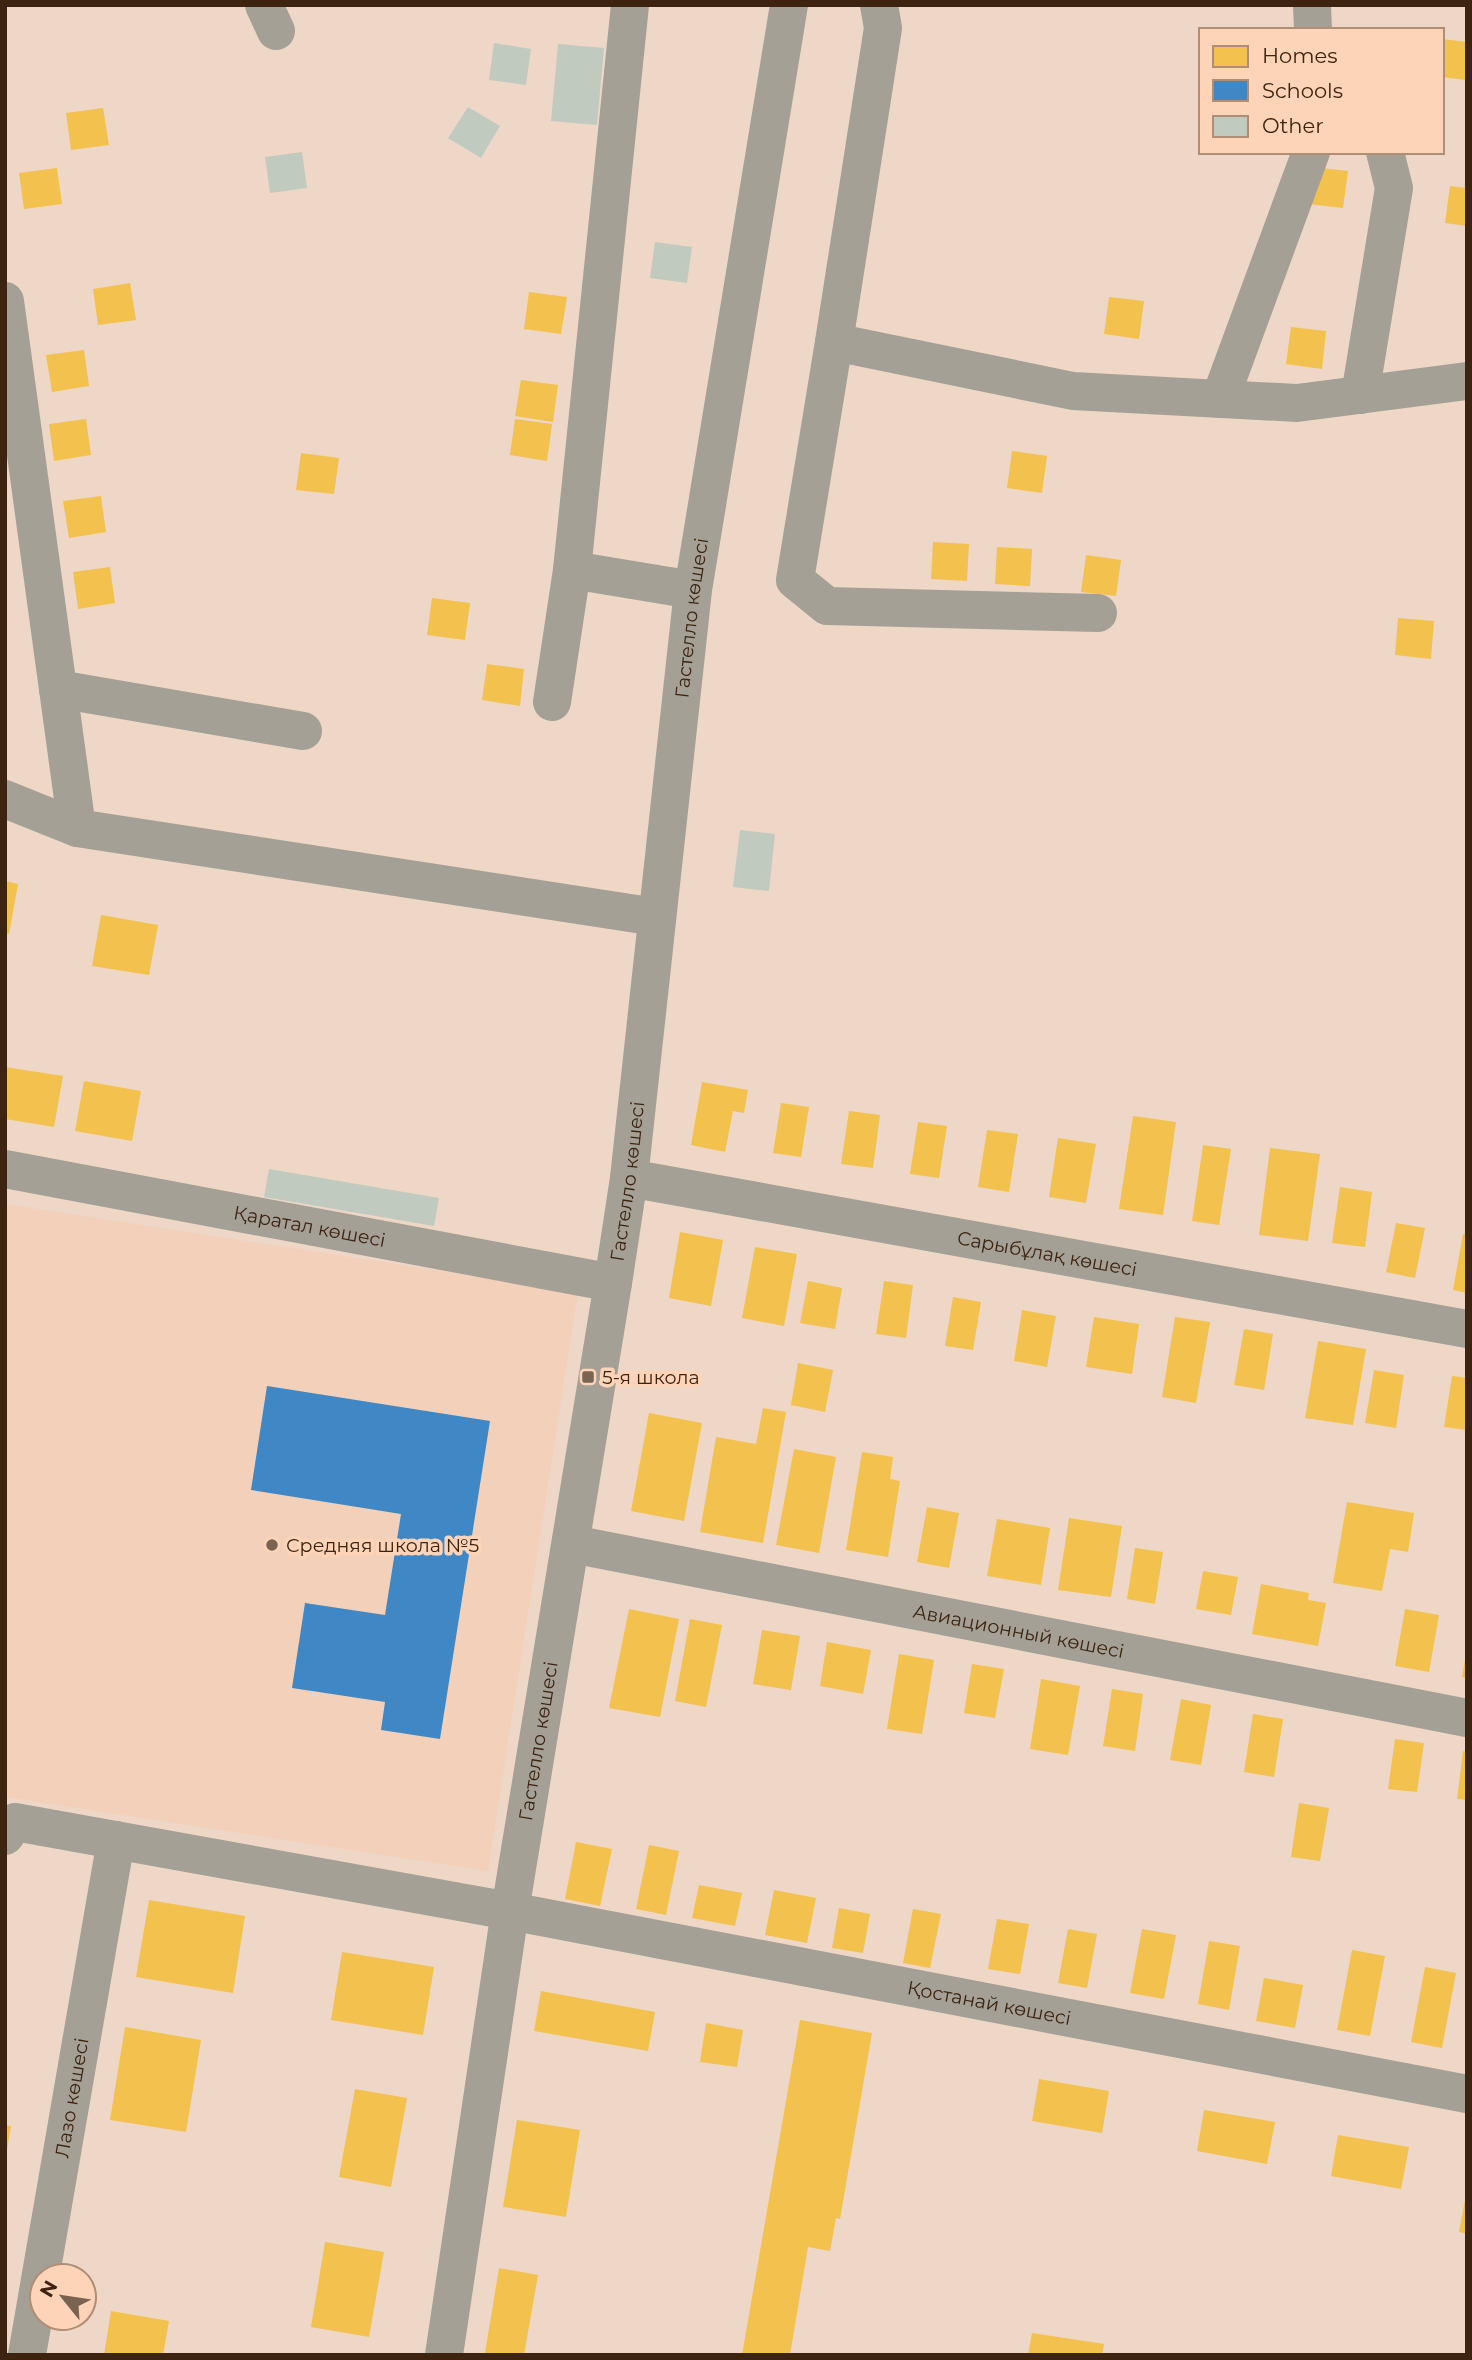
<svg xmlns="http://www.w3.org/2000/svg" width="1472" height="2360" font-family="Montserrat,sans-serif">
	<rect width="100%" height="100%" fill="#eed7c7"/>
	<path fill="#f3d0b9" d="M 5,1204 L 578,1292 L 488,1871 L 5,1797 Z"/>
	<path fill="#f2c14e" d="M 1442,39 L 1467,42 L 1466,80 L 1442,77 Z
		M 103,108 L 109,145 L 71,150 L 66,113 Z
		M 1313,167 L 1348,171 L 1343,208 L 1308,204 Z
		M 57,168 L 62,204 L 24,209 L 19,173 Z
		M 1450,186 L 1467,188 L 1467,226 L 1445,223 Z
		M 130,283 L 136,320 L 98,325 L 93,289 Z
		M 529,292 L 567,297 L 561,334 L 524,329 Z
		M 1109,297 L 1144,301 L 1139,339 L 1104,334 Z
		M 1291,327 L 1326,331 L 1322,369 L 1286,364 Z
		M 84,350 L 89,386 L 52,392 L 46,355 Z
		M 521,380 L 558,385 L 553,422 L 515,416 Z
		M 86,419 L 91,455 L 54,461 L 49,424 Z
		M 515,419 L 552,424 L 547,461 L 510,455 Z
		M 1012,451 L 1047,456 L 1042,493 L 1007,488 Z
		M 301,453 L 339,458 L 334,494 L 296,490 Z
		M 101,496 L 106,532 L 69,538 L 63,501 Z
		M 933,542 L 969,544 L 967,581 L 931,579 Z
		M 997,547 L 1032,549 L 1030,586 L 995,584 Z
		M 1086,555 L 1121,560 L 1116,596 L 1081,592 Z
		M 110,567 L 115,603 L 78,609 L 73,572 Z
		M 432,598 L 470,603 L 465,640 L 427,635 Z
		M 1398,618 L 1434,621 L 1431,659 L 1395,655 Z
		M 487,664 L 524,669 L 520,706 L 482,700 Z
		M 5,881 L 18,884 L 9,934 L 5,933 Z
		M 101,915 L 158,925 L 149,975 L 92,966 Z
		M 5,1067 L 63,1076 L 54,1127 L 5,1119 Z
		M 84,1081 L 141,1091 L 132,1141 L 75,1131 Z
		M 702,1082 L 748,1090 L 744,1113 L 733,1111 L 725,1152 L 691,1145 Z
		M 781,1103 L 809,1107 L 801,1157 L 773,1153 Z
		M 849,1111 L 880,1115 L 873,1168 L 841,1164 Z
		M 1133,1116 L 1176,1122 L 1163,1215 L 1119,1209 Z
		M 918,1122 L 947,1126 L 939,1178 L 910,1174 Z
		M 987,1130 L 1018,1134 L 1009,1192 L 978,1187 Z
		M 1058,1138 L 1096,1144 L 1086,1203 L 1049,1197 Z
		M 1203,1145 L 1231,1149 L 1219,1225 L 1192,1221 Z
		M 1270,1148 L 1320,1154 L 1308,1241 L 1259,1235 Z
		M 1340,1187 L 1372,1192 L 1365,1247 L 1332,1243 Z
		M 1396,1223 L 1425,1228 L 1415,1278 L 1386,1272 Z
		M 680,1232 L 723,1240 L 711,1306 L 669,1298 Z
		M 1463,1234 L 1467,1235 L 1467,1293 L 1453,1290 Z
		M 755,1247 L 797,1254 L 784,1326 L 742,1318 Z
		M 808,1281 L 842,1288 L 835,1329 L 800,1323 Z
		M 884,1281 L 913,1285 L 906,1338 L 876,1334 Z
		M 953,1297 L 981,1302 L 973,1350 L 945,1346 Z
		M 1022,1310 L 1056,1316 L 1047,1367 L 1014,1361 Z
		M 1094,1317 L 1139,1324 L 1132,1374 L 1086,1367 Z
		M 1175,1317 L 1210,1322 L 1196,1403 L 1162,1397 Z
		M 1244,1329 L 1273,1334 L 1264,1390 L 1234,1385 Z
		M 1318,1341 L 1366,1349 L 1353,1425 L 1305,1418 Z
		M 798,1363 L 833,1370 L 825,1412 L 791,1405 Z
		M 1374,1370 L 1404,1375 L 1396,1428 L 1365,1423 Z
		M 1452,1376 L 1467,1378 L 1467,1430 L 1444,1427 Z
		M 763,1408 L 786,1412 L 763,1543 L 700,1532 L 716,1437 L 756,1444 Z
		M 649,1413 L 702,1423 L 684,1521 L 631,1511 Z
		M 794,1449 L 836,1457 L 819,1553 L 776,1545 Z
		M 862,1452 L 893,1457 L 890,1479 L 900,1481 L 888,1557 L 846,1550 Z
		M 1347,1502 L 1414,1513 L 1408,1552 L 1390,1549 L 1382,1591 L 1333,1583 Z
		M 927,1507 L 959,1513 L 949,1568 L 917,1562 Z
		M 1069,1518 L 1122,1526 L 1111,1597 L 1058,1590 Z
		M 997,1519 L 1050,1528 L 1041,1585 L 987,1576 Z
		M 1135,1548 L 1163,1552 L 1155,1604 L 1127,1599 Z
		M 1203,1571 L 1238,1577 L 1231,1615 L 1196,1609 Z
		M 1261,1584 L 1309,1593 L 1308,1600 L 1326,1603 L 1318,1646 L 1252,1634 Z
		M 629,1609 L 679,1619 L 660,1717 L 609,1708 Z
		M 1405,1609 L 1439,1615 L 1429,1672 L 1395,1666 Z
		M 690,1619 L 722,1625 L 706,1707 L 675,1701 Z
		M 762,1630 L 800,1636 L 791,1690 L 753,1684 Z
		M 827,1642 L 871,1650 L 863,1694 L 820,1686 Z
		M 899,1654 L 934,1660 L 922,1734 L 887,1729 Z
		M 1465,1660 L 1467,1660 L 1467,1678 L 1462,1677 Z
		M 972,1664 L 1004,1669 L 995,1718 L 964,1713 Z
		M 1041,1679 L 1080,1686 L 1068,1755 L 1030,1749 Z
		M 1112,1689 L 1143,1694 L 1135,1751 L 1103,1746 Z
		M 1181,1699 L 1211,1705 L 1201,1765 L 1170,1760 Z
		M 1253,1714 L 1283,1719 L 1274,1777 L 1244,1772 Z
		M 1395,1739 L 1424,1743 L 1417,1792 L 1388,1789 Z
		M 1463,1751 L 1467,1752 L 1467,1800 L 1457,1799 Z
		M 1299,1803 L 1329,1808 L 1320,1861 L 1291,1857 Z
		M 576,1842 L 612,1849 L 600,1906 L 565,1899 Z
		M 649,1845 L 679,1851 L 666,1915 L 636,1909 Z
		M 699,1885 L 742,1893 L 735,1926 L 692,1918 Z
		M 774,1890 L 816,1898 L 807,1943 L 765,1935 Z
		M 149,1900 L 245,1916 L 233,1993 L 136,1977 Z
		M 839,1908 L 870,1914 L 863,1953 L 832,1948 Z
		M 913,1909 L 941,1914 L 930,1968 L 903,1963 Z
		M 997,1919 L 1029,1924 L 1020,1974 L 988,1969 Z
		M 1068,1929 L 1097,1934 L 1087,1988 L 1058,1983 Z
		M 1142,1929 L 1176,1935 L 1164,1999 L 1130,1993 Z
		M 1209,1941 L 1240,1946 L 1229,2010 L 1198,2004 Z
		M 1352,1950 L 1385,1956 L 1370,2036 L 1337,2030 Z
		M 342,1952 L 434,1967 L 423,2035 L 331,2020 Z
		M 1425,1967 L 1456,1973 L 1442,2048 L 1411,2042 Z
		M 1264,1978 L 1303,1985 L 1295,2028 L 1256,2021 Z
		M 541,1991 L 655,2012 L 648,2051 L 534,2031 Z
		M 800,2020 L 872,2033 L 840,2219 L 836,2218 L 830,2251 L 808,2247 L 790,2355 L 742,2355 Z
		M 706,2023 L 743,2030 L 737,2067 L 700,2062 Z
		M 125,2027 L 201,2040 L 186,2132 L 110,2120 Z
		M 1039,2079 L 1109,2091 L 1102,2133 L 1032,2121 Z
		M 355,2089 L 407,2098 L 391,2187 L 339,2177 Z
		M 1204,2110 L 1275,2122 L 1267,2164 L 1197,2151 Z
		M 517,2120 L 580,2130 L 566,2217 L 503,2207 Z
		M 5,2125 L 11,2126 L 7,2150 L 5,2150 Z
		M 1338,2135 L 1409,2147 L 1401,2189 L 1331,2176 Z
		M 1465,2200 L 1467,2200 L 1467,2234 L 1459,2232 Z
		M 325,2242 L 384,2252 L 369,2337 L 311,2327 Z
		M 499,2268 L 538,2275 L 524,2355 L 485,2353 Z
		M 111,2311 L 169,2321 L 163,2355 L 104,2355 Z
		M 1032,2333 L 1104,2344 L 1102,2355 L 1028,2355 Z"/>
	<path fill="#3f88c5" d="M 267,1386 L 490,1421 L 440,1739 L 381,1730 L 385,1702 L 292,1688 L 305,1603 L 385,1615 L 401,1514 L 251,1490 Z"/>
	<path fill="#c1cabe" d="M 494,43 L 531,49 L 526,85 L 489,80 Z
		M 558,44 L 604,48 L 597,125 L 551,121 Z
		M 468,107 L 500,126 L 481,158 L 448,138 Z
		M 302,152 L 307,188 L 270,193 L 265,157 Z
		M 655,242 L 692,247 L 687,283 L 650,278 Z
		M 740,830 L 775,834 L 769,891 L 733,887 Z
		M 269,1169 L 439,1198 L 434,1226 L 264,1197 Z"/>
	<g fill="none" stroke-linecap="round" stroke-linejoin="round">
		<g stroke="#a5a095" stroke-width="38">
			<path d="M 264,5 L 276,31"/>
			<path d="M 879,5 L 883,28 L 834,342 L 1073,391 L 1297,403 L 1467,381"/>
			<path d="M 1312,5 L 1313,30"/>
			<path d="M 5,301 L 77,828 L 656,917"/>
			<path d="M 834,342 L 795,580 L 827,606 L 1098,613"/>
			<path d="M 1360,395 L 1394,188 L 1385,152"/>
			<path d="M 1220,399 L 1311,152"/>
			<path d="M 572,570 L 693,590"/>
			<path d="M 58,689 L 303,731"/>
			<path d="M 552,702 L 572,570 L 630,5"/>
			<path d="M 5,799 L 77,828"/>
			<path id="s1" d="M 5,1169 L 613,1283"/>
			<path id="s2" d="M 629,1178 L 1467,1329"/>
			<path id="s3" d="M 572,1544 L 1467,1718"/>
			<path id="s4" d="M 5,1836 L 15,1822 L 510,1911 L 1467,2094"/>
			<path id="s5" d="M 27,2355 L 116,1840"/>
			<path id="s6" d="M 444,2355 L 510,1911 L 613,1283 L 629,1178 L 693,590 L 789,5"/>
		</g>
	</g>
	<g fill="#7b6351" stroke="#fdd4b8" stroke-width="2.5">
		<rect x="581" y="1370" width="14" height="14" rx="3.5"/>
		<circle cx="272" cy="1545" r="7"/>
	</g>
	<g text-anchor="middle" stroke-width="7" stroke-linejoin="round" paint-order="stroke">
		<g font-size="19" fill="#3d2411" stroke="#fdd4b8">
			<text dy="7" stroke="none"><textPath href="#s6" startOffset="1755">Гастелло көшесі</textPath></text>
			<text dy="7" stroke="none"><textPath href="#s6" startOffset="1188">Гастелло көшесі</textPath></text>
			<text dy="7" stroke="none"><textPath href="#s1" startOffset="310">Қаратал көшесі</textPath></text>
			<text dy="7" stroke="none"><textPath href="#s2" startOffset="425">Сарыбұлақ көшесі</textPath></text>
			<text dy="7" stroke="none"><textPath href="#s3" startOffset="455">Авиационный көшесі</textPath></text>
			<text dy="7" stroke="none"><textPath href="#s6" startOffset="621">Гастелло көшесі</textPath></text>
			<text dy="7" stroke="none"><textPath href="#s4" startOffset="1008">Қостанай көшесі</textPath></text>
			<text dy="7" stroke="none"><textPath href="#s5" startOffset="261">Лазо көшесі</textPath></text>
		</g>
		<g font-size="19" fill="#3d2411" stroke="#fdd4b8" text-anchor="start">
			<text x="602" y="1384">5-я школа</text>
			<text x="286" y="1552">Средняя школа №5</text>
		</g>
	</g>
	<rect width="1472" height="2360" fill="none" stroke="#3d2411" stroke-width="14"/>
	<rect x="1199" y="28" width="245" height="126" fill="#fdd4b8" stroke="#b08e75" stroke-width="2"/>
	<rect x="1213" y="46" width="35" height="21" fill="#f2c14e" stroke="#b08e75" stroke-width="2"/>
	<text x="1262" y="63" font-size="21" fill="#3d2411">Homes</text>
	<rect x="1213" y="80" width="35" height="21" fill="#3f88c5" stroke="#b08e75" stroke-width="2"/>
	<text x="1262" y="98" font-size="21" fill="#3d2411">Schools</text>
	<rect x="1213" y="116" width="35" height="21" fill="#c1cabe" stroke="#b08e75" stroke-width="2"/>
	<text x="1262" y="133" font-size="21" fill="#3d2411">Other</text>
	<g transform="translate(63 2297) rotate(300)"><circle r="33" fill="#fdd4b8" stroke="#b08e75" stroke-width="2"/>
	<path d="M0-5L12 26L0 18L-12 26Z" fill="#7b6351"/>
	<text y="-10" font-size="19" font-weight="bold" text-anchor="middle" fill="#3d2411">N</text>
	</g>
</svg>
